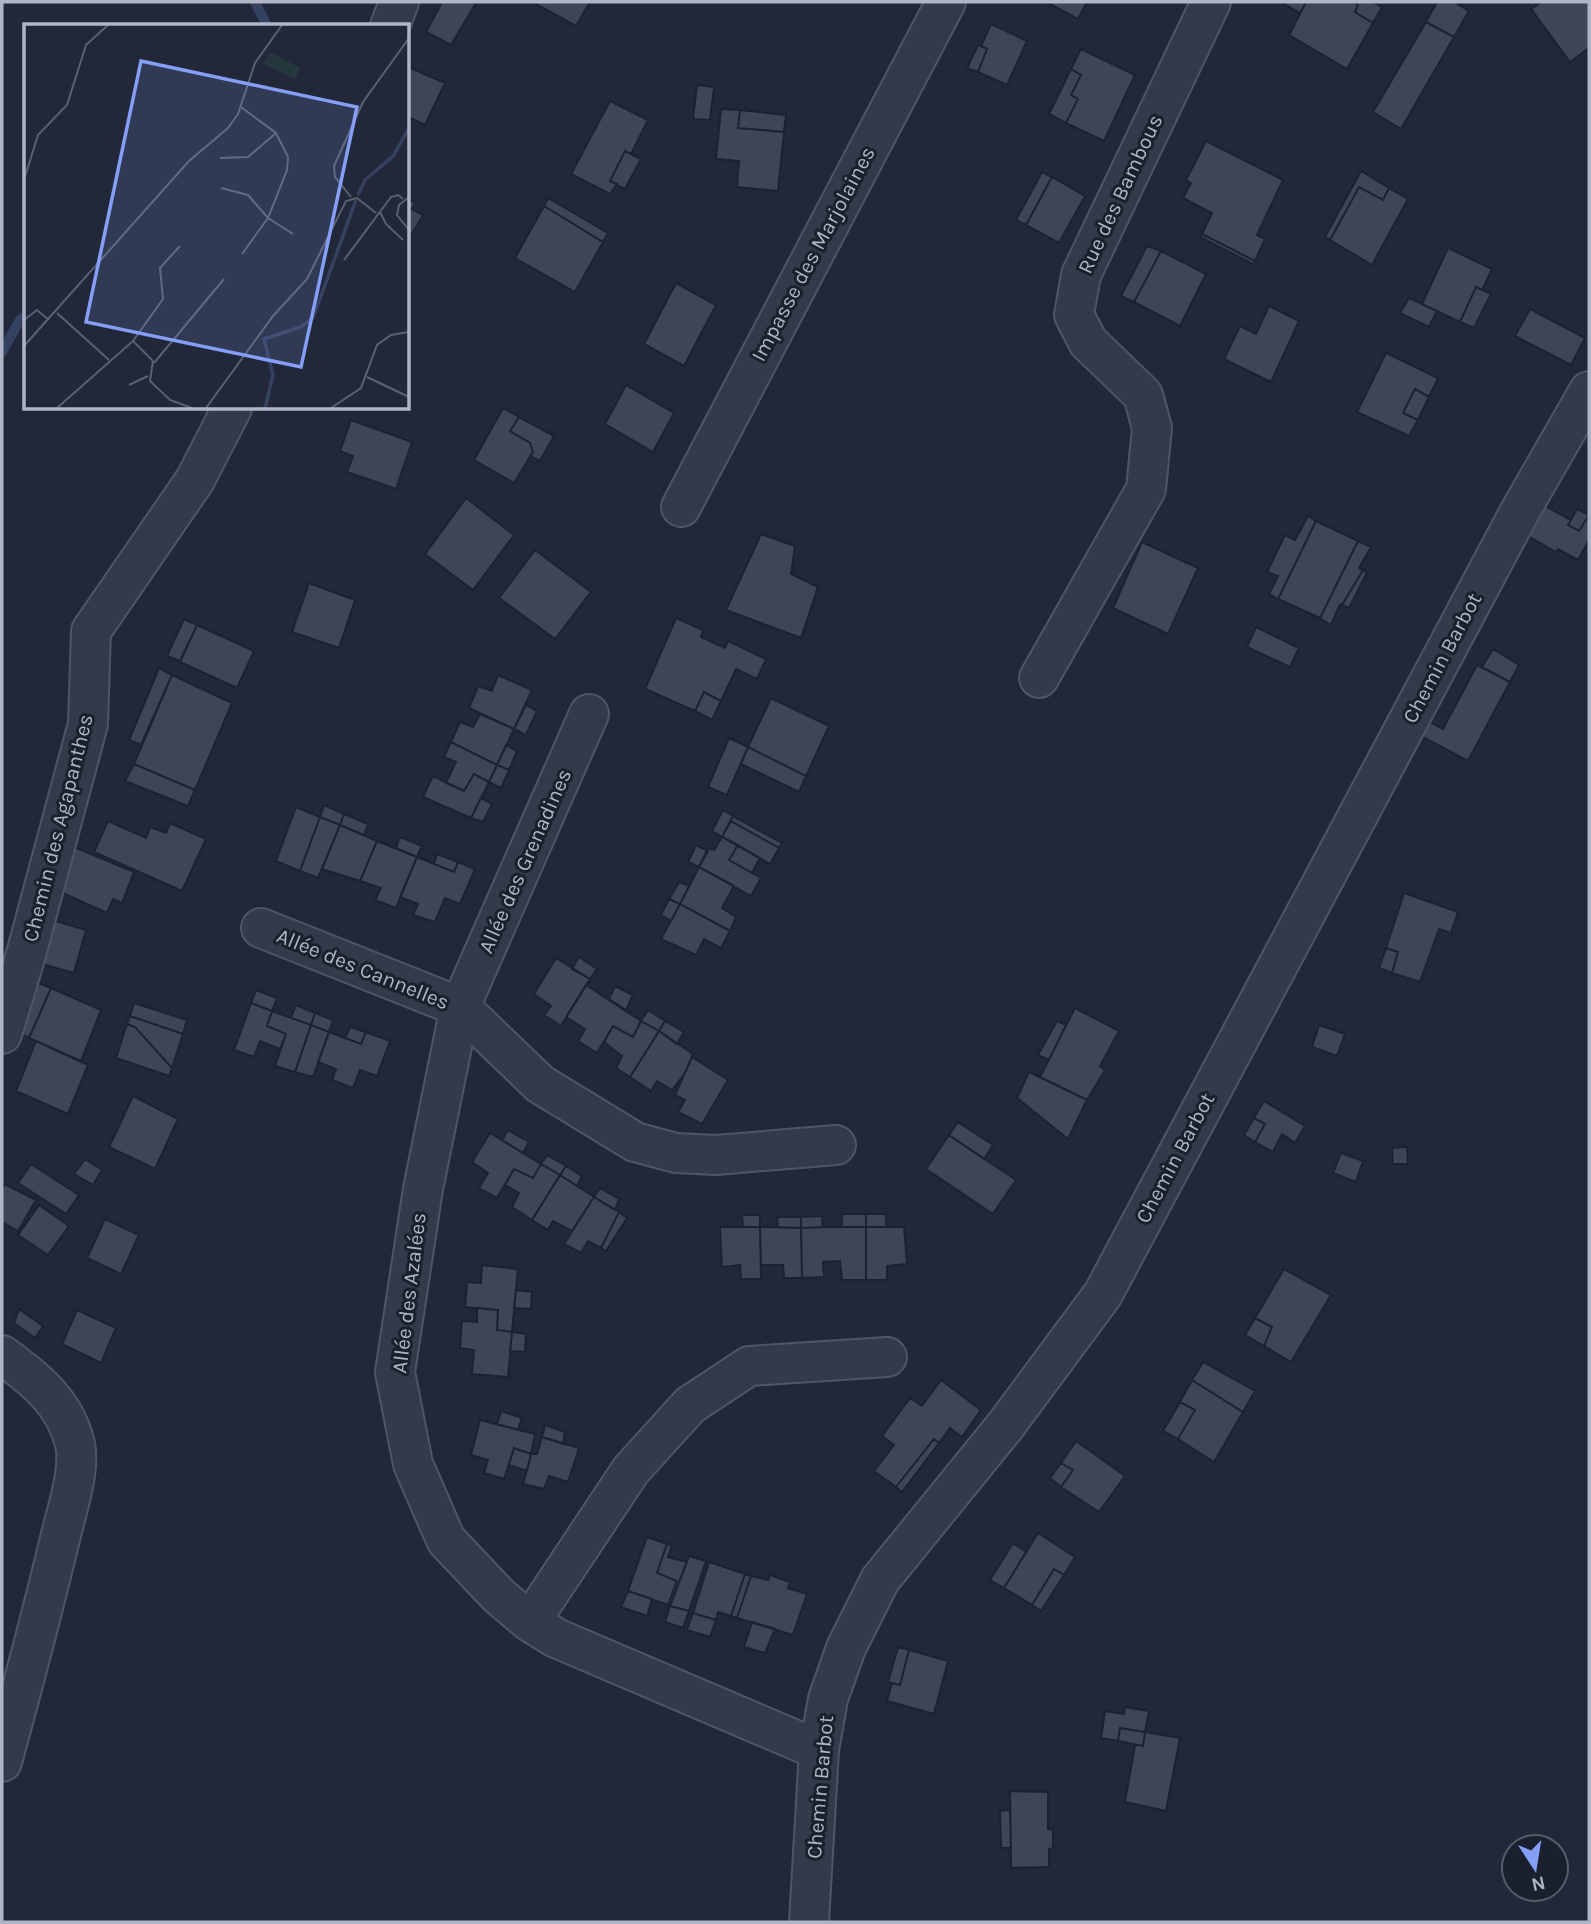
<svg xmlns="http://www.w3.org/2000/svg" width="1591" height="1924" font-family="Karla,sans-serif">
	<rect width="100%" height="100%" fill="#222839"/>
	<g fill="none" stroke-linecap="round" stroke-linejoin="round">
		<path stroke="#354161" stroke-width="10" d="M 255,2 L 267,26
			M 2,352 L 20,320 L 26,316"/>
	</g>
	<path fill="#3e4559" stroke="#1d2230" stroke-width="2" d="M 442,2 L 473,2 L 476,3 L 451,45 L 426,32 Z
		M 532,2 L 590,2 L 576,26 Z
		M 1046,2 L 1087,2 L 1078,19 Z
		M 1281,2 L 1306,2 L 1300,13 Z
		M 1306,2 L 1353,2 L 1358,5 L 1355,12 L 1373,23 L 1347,69 L 1289,35 Z
		M 1353,2 L 1373,2 L 1382,7 L 1373,23 L 1355,12 L 1358,5 Z
		M 1437,2 L 1454,2 L 1469,11 L 1454,37 L 1426,22 Z
		M 1541,2 L 1589,2 L 1589,48 L 1570,62 L 1531,9 Z
		M 1426,22 L 1454,37 L 1401,129 L 1373,112 Z
		M 991,24 L 1027,41 L 1007,85 L 978,72 L 987,49 L 981,46 Z
		M 978,45 L 987,49 L 978,72 L 967,68 Z
		M 1081,49 L 1135,75 L 1104,141 L 1066,123 L 1078,99 L 1071,95 L 1081,75 L 1071,69 Z
		M 408,67 L 445,83 L 425,125 L 408,117 Z
		M 1071,69 L 1081,75 L 1071,95 L 1078,99 L 1066,123 L 1049,114 Z
		M 697,85 L 714,87 L 710,120 L 693,119 Z
		M 610,101 L 648,120 L 631,154 L 625,151 L 610,181 L 617,184 L 610,194 L 571,174 Z
		M 721,109 L 740,110 L 738,128 L 784,132 L 778,191 L 737,187 L 739,161 L 716,159 Z
		M 740,110 L 786,115 L 784,132 L 738,128 Z
		M 1206,141 L 1283,180 L 1257,235 L 1265,239 L 1255,261 L 1202,234 L 1212,213 L 1183,198 L 1191,183 L 1186,180 Z
		M 625,151 L 641,159 L 625,189 L 610,181 Z
		M 1361,171 L 1389,188 L 1383,200 L 1359,187 L 1330,240 L 1325,237 Z
		M 1042,172 L 1052,177 L 1026,225 L 1016,220 Z
		M 1052,177 L 1085,196 L 1059,243 L 1026,225 Z
		M 1359,187 L 1383,200 L 1389,188 L 1408,199 L 1372,265 L 1330,240 Z
		M 548,198 L 608,233 L 603,242 L 544,206 Z
		M 408,199 L 415,203 L 412,209 L 423,215 L 408,241 Z
		M 544,206 L 603,242 L 575,292 L 515,258 Z
		M 1202,234 L 1255,261 L 1253,264 L 1200,237 Z
		M 1147,246 L 1161,251 L 1134,302 L 1121,296 Z
		M 1448,248 L 1492,269 L 1482,290 L 1476,287 L 1460,322 L 1422,304 Z
		M 1161,251 L 1206,274 L 1180,326 L 1134,302 Z
		M 676,283 L 716,305 L 684,366 L 644,344 Z
		M 1476,287 L 1491,294 L 1474,328 L 1460,322 Z
		M 1409,298 L 1437,311 L 1429,327 L 1400,313 Z
		M 1269,306 L 1299,321 L 1271,382 L 1224,359 L 1240,326 L 1256,334 Z
		M 1530,309 L 1585,338 L 1571,365 L 1515,336 Z
		M 1386,353 L 1438,378 L 1429,397 L 1415,389 L 1403,413 L 1418,420 L 1409,436 L 1357,412 Z
		M 626,385 L 674,413 L 653,452 L 605,424 Z
		M 1415,389 L 1429,397 L 1418,420 L 1403,413 Z
		M 503,408 L 519,417 L 510,431 L 530,443 L 533,452 L 514,483 L 474,460 Z
		M 519,417 L 554,436 L 540,461 L 530,456 L 533,452 L 530,443 L 510,431 Z
		M 351,420 L 412,442 L 396,489 L 347,472 L 353,456 L 340,451 Z
		M 466,498 L 514,535 L 473,590 L 425,554 Z
		M 1536,501 L 1571,520 L 1568,525 L 1579,531 L 1589,515 L 1589,540 L 1578,560 L 1558,549 L 1556,552 L 1519,531 Z
		M 1577,509 L 1589,515 L 1579,531 L 1568,525 Z
		M 1308,516 L 1316,521 L 1278,599 L 1269,594 L 1278,576 L 1267,572 L 1285,535 L 1295,540 Z
		M 1316,521 L 1358,541 L 1320,618 L 1278,599 Z
		M 761,534 L 795,546 L 791,574 L 818,587 L 801,638 L 726,610 Z
		M 1358,541 L 1371,547 L 1359,568 L 1363,570 L 1342,605 L 1340,604 L 1331,625 L 1320,618 Z
		M 1142,542 L 1198,568 L 1168,634 L 1113,608 Z
		M 535,550 L 591,592 L 555,639 L 499,598 Z
		M 1363,570 L 1367,573 L 1349,608 L 1342,605 Z
		M 309,583 L 355,600 L 339,648 L 292,632 Z
		M 676,618 L 703,630 L 701,637 L 725,648 L 728,641 L 766,659 L 757,679 L 736,669 L 721,701 L 704,692 L 695,711 L 645,689 Z
		M 184,619 L 197,625 L 180,661 L 167,656 Z
		M 197,625 L 254,651 L 237,688 L 180,662 Z
		M 1256,627 L 1299,648 L 1290,667 L 1247,647 Z
		M 1493,649 L 1519,665 L 1510,682 L 1482,667 Z
		M 1477,665 L 1510,682 L 1468,761 L 1419,735 L 1428,721 L 1443,729 Z
		M 159,668 L 172,675 L 141,745 L 129,740 Z
		M 172,675 L 232,703 L 195,790 L 134,764 Z
		M 498,675 L 532,690 L 514,729 L 469,708 L 478,686 L 492,691 Z
		M 704,692 L 721,701 L 712,720 L 695,711 Z
		M 771,698 L 829,726 L 806,776 L 748,747 Z
		M 526,705 L 537,711 L 526,735 L 514,729 Z
		M 480,714 L 514,729 L 497,765 L 451,742 L 460,722 L 473,727 Z
		M 729,738 L 748,747 L 727,795 L 708,787 Z
		M 451,742 L 497,765 L 489,782 L 474,774 L 464,791 L 446,783 L 456,762 L 444,757 Z
		M 506,745 L 517,751 L 509,770 L 497,765 Z
		M 748,747 L 806,776 L 799,792 L 741,764 Z
		M 134,764 L 195,790 L 188,806 L 125,781 Z
		M 497,765 L 509,770 L 501,788 L 489,782 Z
		M 474,774 L 489,782 L 471,818 L 423,797 L 433,776 L 464,791 Z
		M 481,798 L 492,804 L 483,822 L 471,818 Z
		M 324,805 L 344,814 L 340,825 L 320,817 Z
		M 296,807 L 320,817 L 300,871 L 276,861 Z
		M 723,810 L 733,816 L 722,837 L 712,831 Z
		M 344,814 L 368,824 L 364,835 L 340,825 Z
		M 733,816 L 782,843 L 779,848 L 731,821 Z
		M 320,817 L 340,825 L 318,878 L 300,871 Z
		M 108,821 L 146,838 L 150,827 L 166,833 L 170,823 L 206,839 L 182,891 L 94,852 Z
		M 731,821 L 779,848 L 770,864 L 722,837 Z
		M 340,825 L 377,841 L 360,881 L 322,869 Z
		M 400,837 L 422,846 L 417,857 L 396,848 Z
		M 722,837 L 738,845 L 729,860 L 761,878 L 751,896 L 699,867 L 708,848 L 714,850 Z
		M 377,841 L 417,857 L 396,908 L 375,900 L 381,888 L 360,881 Z
		M 696,845 L 708,851 L 699,867 L 688,862 Z
		M 738,845 L 760,858 L 752,873 L 729,860 Z
		M 74,847 L 134,872 L 122,903 L 113,899 L 107,913 L 58,891 Z
		M 437,854 L 458,862 L 454,872 L 434,864 Z
		M 417,857 L 454,872 L 458,862 L 475,869 L 460,904 L 445,898 L 435,922 L 413,915 L 418,904 L 400,897 Z
		M 699,867 L 734,886 L 722,908 L 736,917 L 730,931 L 680,904 Z
		M 679,882 L 689,886 L 680,904 L 669,899 Z
		M 1404,893 L 1458,912 L 1451,933 L 1439,929 L 1420,982 L 1392,973 L 1398,952 L 1386,948 Z
		M 669,899 L 680,904 L 671,921 L 661,915 Z
		M 680,904 L 730,931 L 721,948 L 704,939 L 696,955 L 661,939 Z
		M 42,917 L 86,930 L 74,973 L 42,964 Z
		M 1386,948 L 1398,952 L 1392,973 L 1379,968 Z
		M 579,957 L 597,969 L 590,979 L 572,969 Z
		M 556,958 L 590,979 L 561,1026 L 544,1015 L 551,1006 L 534,994 Z
		M 31,980 L 51,988 L 29,1038 L 11,1029 Z
		M 586,985 L 641,1021 L 633,1037 L 613,1026 L 597,1053 L 578,1041 L 585,1029 L 566,1017 Z
		M 615,986 L 633,995 L 626,1010 L 609,999 Z
		M 51,988 L 101,1010 L 81,1061 L 29,1038 Z
		M 256,990 L 277,998 L 272,1011 L 251,1003 Z
		M 134,1003 L 187,1020 L 183,1034 L 130,1016 Z
		M 251,1003 L 272,1011 L 267,1026 L 286,1034 L 280,1049 L 260,1041 L 254,1057 L 234,1050 Z
		M 296,1005 L 315,1013 L 311,1025 L 291,1018 Z
		M 1075,1008 L 1119,1031 L 1100,1066 L 1105,1070 L 1087,1100 L 1040,1077 Z
		M 648,1010 L 665,1021 L 659,1031 L 641,1021 Z
		M 272,1011 L 311,1025 L 295,1072 L 275,1066 L 286,1034 L 267,1026 Z
		M 315,1013 L 333,1020 L 329,1032 L 311,1025 Z
		M 130,1016 L 183,1034 L 172,1068 L 135,1027 L 127,1024 Z
		M 641,1021 L 659,1031 L 630,1077 L 616,1068 L 622,1056 L 604,1042 L 613,1026 L 633,1037 Z
		M 665,1021 L 684,1032 L 677,1044 L 659,1031 Z
		M 1057,1021 L 1066,1025 L 1049,1060 L 1038,1055 Z
		M 127,1024 L 135,1027 L 172,1068 L 169,1076 L 116,1058 Z
		M 311,1025 L 329,1032 L 313,1077 L 295,1072 Z
		M 1319,1025 L 1345,1034 L 1337,1056 L 1312,1047 Z
		M 350,1027 L 366,1032 L 361,1044 L 345,1038 Z
		M 659,1031 L 693,1054 L 685,1073 L 672,1090 L 657,1081 L 651,1091 L 630,1077 Z
		M 329,1032 L 361,1044 L 366,1032 L 390,1041 L 377,1076 L 360,1070 L 353,1088 L 332,1080 L 336,1069 L 318,1062 Z
		M 36,1041 L 88,1065 L 68,1114 L 16,1091 Z
		M 692,1057 L 728,1080 L 702,1124 L 678,1112 L 685,1100 L 675,1095 Z
		M 1029,1072 L 1087,1100 L 1068,1139 L 1017,1098 Z
		M 133,1096 L 178,1119 L 155,1169 L 109,1147 Z
		M 1264,1101 L 1305,1126 L 1295,1143 L 1282,1134 L 1273,1152 L 1255,1142 L 1265,1124 L 1254,1118 Z
		M 1254,1118 L 1265,1124 L 1255,1142 L 1244,1135 Z
		M 958,1122 L 993,1145 L 984,1159 L 949,1135 Z
		M 508,1130 L 529,1142 L 523,1153 L 502,1140 Z
		M 490,1133 L 541,1164 L 533,1178 L 514,1169 L 497,1198 L 479,1188 L 488,1173 L 472,1162 Z
		M 949,1135 L 1016,1180 L 993,1214 L 926,1169 Z
		M 1407,1147 L 1408,1164 L 1393,1164 L 1392,1148 Z
		M 1341,1153 L 1363,1161 L 1356,1182 L 1333,1173 Z
		M 547,1155 L 566,1166 L 560,1175 L 541,1164 Z
		M 85,1159 L 102,1170 L 93,1185 L 74,1174 Z
		M 31,1164 L 79,1195 L 66,1214 L 18,1183 Z
		M 541,1164 L 560,1175 L 532,1220 L 512,1207 L 519,1193 L 505,1185 L 514,1169 L 533,1178 Z
		M 566,1166 L 582,1176 L 577,1186 L 560,1175 Z
		M 560,1175 L 594,1197 L 572,1231 L 553,1221 L 548,1230 L 532,1220 Z
		M 5,1184 L 36,1200 L 18,1231 L 2,1222 L 2,1189 Z
		M 600,1188 L 619,1199 L 615,1210 L 594,1197 Z
		M 594,1197 L 619,1212 L 601,1248 L 588,1241 L 581,1253 L 564,1244 Z
		M 39,1205 L 69,1226 L 48,1255 L 18,1235 Z
		M 619,1212 L 627,1218 L 606,1251 L 601,1248 Z
		M 842,1214 L 866,1214 L 866,1227 L 842,1227 Z
		M 866,1214 L 886,1214 L 886,1227 L 866,1227 Z
		M 742,1215 L 760,1215 L 760,1227 L 743,1227 Z
		M 822,1216 L 823,1227 L 801,1228 L 801,1217 Z
		M 777,1217 L 801,1217 L 801,1228 L 778,1227 Z
		M 105,1219 L 139,1235 L 121,1274 L 87,1258 Z
		M 720,1227 L 760,1227 L 761,1279 L 741,1279 L 740,1265 L 722,1267 Z
		M 760,1227 L 801,1228 L 802,1278 L 784,1278 L 783,1265 L 761,1265 Z
		M 823,1227 L 866,1227 L 866,1280 L 842,1280 L 840,1261 L 823,1262 L 824,1277 L 802,1278 L 801,1228 Z
		M 866,1227 L 904,1227 L 907,1264 L 887,1266 L 887,1280 L 866,1280 Z
		M 482,1265 L 518,1269 L 512,1332 L 497,1330 L 498,1310 L 465,1307 L 467,1282 L 481,1283 Z
		M 1284,1269 L 1331,1295 L 1291,1362 L 1264,1346 L 1272,1327 L 1255,1318 Z
		M 516,1290 L 532,1292 L 531,1309 L 514,1308 Z
		M 477,1308 L 498,1310 L 497,1330 L 512,1332 L 508,1377 L 472,1374 L 474,1350 L 460,1348 L 462,1321 L 477,1322 Z
		M 19,1309 L 43,1326 L 35,1338 L 14,1323 Z
		M 77,1310 L 116,1328 L 101,1363 L 62,1344 Z
		M 1255,1318 L 1272,1327 L 1264,1346 L 1245,1335 Z
		M 512,1332 L 526,1334 L 525,1352 L 510,1351 Z
		M 1203,1362 L 1255,1391 L 1243,1412 L 1192,1380 Z
		M 941,1380 L 981,1410 L 962,1437 L 950,1428 L 939,1443 L 934,1439 L 896,1487 L 874,1471 L 894,1445 L 882,1436 L 910,1398 L 922,1406 Z
		M 1192,1380 L 1243,1412 L 1214,1462 L 1178,1439 L 1195,1410 L 1180,1402 Z
		M 1180,1402 L 1195,1410 L 1178,1439 L 1163,1431 Z
		M 501,1411 L 522,1418 L 518,1430 L 497,1424 Z
		M 480,1420 L 535,1434 L 531,1454 L 514,1448 L 504,1479 L 484,1473 L 488,1460 L 471,1455 Z
		M 545,1425 L 565,1432 L 563,1444 L 542,1437 Z
		M 542,1437 L 579,1448 L 568,1482 L 549,1476 L 544,1489 L 523,1484 L 531,1454 L 537,1454 Z
		M 934,1439 L 939,1443 L 902,1492 L 896,1487 Z
		M 1076,1441 L 1125,1476 L 1099,1512 L 1061,1487 L 1073,1470 L 1061,1463 Z
		M 514,1448 L 531,1454 L 527,1471 L 509,1465 Z
		M 1061,1463 L 1073,1470 L 1061,1487 L 1050,1478 Z
		M 1038,1533 L 1075,1557 L 1064,1575 L 1054,1569 L 1032,1605 L 1004,1588 Z
		M 647,1537 L 667,1544 L 657,1573 L 677,1581 L 668,1605 L 628,1591 Z
		M 1013,1543 L 1026,1552 L 1004,1588 L 990,1580 Z
		M 667,1544 L 672,1545 L 668,1557 L 687,1562 L 670,1606 L 668,1605 L 677,1581 L 657,1573 Z
		M 689,1556 L 706,1561 L 689,1611 L 670,1606 Z
		M 709,1562 L 745,1574 L 731,1616 L 718,1612 L 716,1620 L 693,1613 Z
		M 1054,1569 L 1064,1575 L 1041,1611 L 1032,1605 Z
		M 745,1574 L 751,1576 L 737,1618 L 731,1616 Z
		M 770,1575 L 790,1582 L 788,1588 L 807,1594 L 793,1635 L 737,1618 L 751,1576 L 768,1580 Z
		M 628,1591 L 652,1599 L 647,1616 L 621,1607 Z
		M 670,1606 L 689,1611 L 683,1628 L 665,1622 Z
		M 693,1613 L 716,1620 L 710,1637 L 687,1630 Z
		M 752,1622 L 775,1629 L 765,1653 L 744,1647 Z
		M 898,1647 L 909,1650 L 900,1685 L 888,1682 Z
		M 909,1650 L 948,1661 L 934,1714 L 887,1701 L 892,1683 L 900,1685 Z
		M 1125,1707 L 1149,1711 L 1145,1732 L 1120,1728 L 1118,1741 L 1101,1738 L 1105,1711 L 1124,1714 Z
		M 1120,1728 L 1145,1732 L 1143,1746 L 1118,1741 Z
		M 1145,1732 L 1180,1738 L 1166,1811 L 1125,1802 L 1135,1745 L 1143,1746 Z
		M 1010,1791 L 1048,1792 L 1048,1829 L 1053,1830 L 1053,1848 L 1049,1849 L 1049,1867 L 1011,1868 Z
		M 1010,1810 L 1011,1848 L 1001,1848 L 1000,1811 Z"/>
	<g fill="none" stroke-linecap="round" stroke-linejoin="round">
		<defs>
			<path id="minor" d="M 390,26 L 399,2
				M 681,507 L 946,2
				M 1039,678 L 1146,489 L 1152,428 L 1143,395 L 1088,342 L 1074,315 L 1081,275 L 1211,2
				M 589,714 L 460,1007 L 423,1189 L 395,1372 L 413,1464 L 446,1540 L 499,1596 L 530,1622 L 556,1638 L 819,1750
				M 261,928 L 460,1007 L 540,1084 L 635,1142 L 676,1153 L 716,1155 L 836,1145
				M 2,1034 L 25,958 L 88,724 L 91,631 L 195,480 L 232,408
				M 2,1355 C 34,1378 65,1402 75,1444 C 81,1471 65,1516 59,1543 C 41,1617 22,1689 2,1762
				M 530,1622 L 631,1470 L 690,1405 L 749,1366 L 887,1357
				M 809,1922 L 819,1750 L 828,1699 L 846,1648 L 880,1580 L 1006,1425 L 1103,1294 L 1519,513 L 1589,391"/>
		</defs>
		<use href="#minor" stroke="#505565" stroke-width="42"/>
		<use href="#minor" stroke="#353a4a" stroke-width="38"/>
	</g>
	<g text-anchor="middle" stroke-width="6" stroke-linejoin="round" paint-order="stroke">
		<g font-size="21" fill="#b0b5c6" stroke="#1b202e">
			<text transform="translate(1120 194) rotate(-65)" y="7">Rue des Bambous</text>
			<text transform="translate(813 254) rotate(-62)" y="7">Impasse des Marjolaines</text>
			<text transform="translate(1442 658) rotate(-62)" y="7">Chemin Barbot</text>
			<text transform="translate(58 828) rotate(-76)" y="7">Chemin des Agapanthes</text>
			<text transform="translate(525 861) rotate(-66)" y="7">Allée des Grenadines</text>
			<text transform="translate(363 969) rotate(22)" y="7">Allée des Cannelles</text>
			<text transform="translate(1175 1158) rotate(-62)" y="7">Chemin Barbot</text>
			<text transform="translate(409 1293) rotate(-83)" y="7">Allée des Azalées</text>
			<text transform="translate(820 1787) rotate(-85)" y="7">Chemin Barbot</text>
		</g>
	</g>
	<g transform="translate(24 24)">
		<rect width="385" height="385" fill="#222839"/>
		<path d="M 246,28 L 276,44 L 271,55 L 239,40 Z" fill="#25363c"/>
		<path fill="none" stroke="#354161" stroke-width="3.5" d="M 334,171 L 341,156 L 369,132 L 385,104M 241,384 L 249,351 L 240,315 L 277,303 L 289,294 L 332,176"/>
		<path fill="none" stroke="#5b6071" stroke-width="2" d="M 217,83 L 252,109 L 264,133 L 263,146 L 244,194 L 218,230M 196,134 L 224,133 L 252,109M 0,156 L 14,111 L 43,81 L 62,21 L 84,1M 197,164 L 224,171 L 244,194 L 269,210M 327,173 L 311,153 L 310,142 L 339,78 L 385,14M 385,173 L 375,181 L 373,191 L 385,206M 356,188 L 362,200 L 379,216M 156,222 L 136,244 L 139,275 L 109,317 L 129,337 L 126,357 L 146,376 L 168,384M 320,236 L 367,173 L 374,171 L 379,175M 33,289 L 85,336M 0,296 L 13,286 L 25,296M 0,322 L 165,137 L 204,104 L 214,90 L 231,39 L 258,1M 130,339 L 200,255M 343,353 L 385,373M 105,361 L 124,352M 33,384 L 109,317M 182,384 L 249,292 L 283,255 L 322,177 L 333,174 L 352,189M 307,384 L 337,364 L 353,321 L 367,311 L 385,308"/>
		<path fill="#859ef6" fill-opacity="0.15" stroke="#859ef6" stroke-width="3.5" d="M 117,37 L 333,83 L 277,343 L 62,298 Z"/>
		<rect width="385" height="385" fill="none" stroke="#b0b5c6" stroke-width="3.5"/>
	</g>
	<rect width="1591" height="1924" fill="none" stroke="#b0b5c6" stroke-width="7"/>
	<g transform="translate(1535 1868) rotate(168)"><circle r="33" fill="#1b202e" stroke="#575c6b" stroke-width="2"/>
	<path d="M0-5L12 26L0 18L-12 26Z" fill="#859ef6"/>
	<text y="-10" font-size="19" font-weight="bold" text-anchor="middle" fill="#b0b5c6">N</text>
	</g>
</svg>
